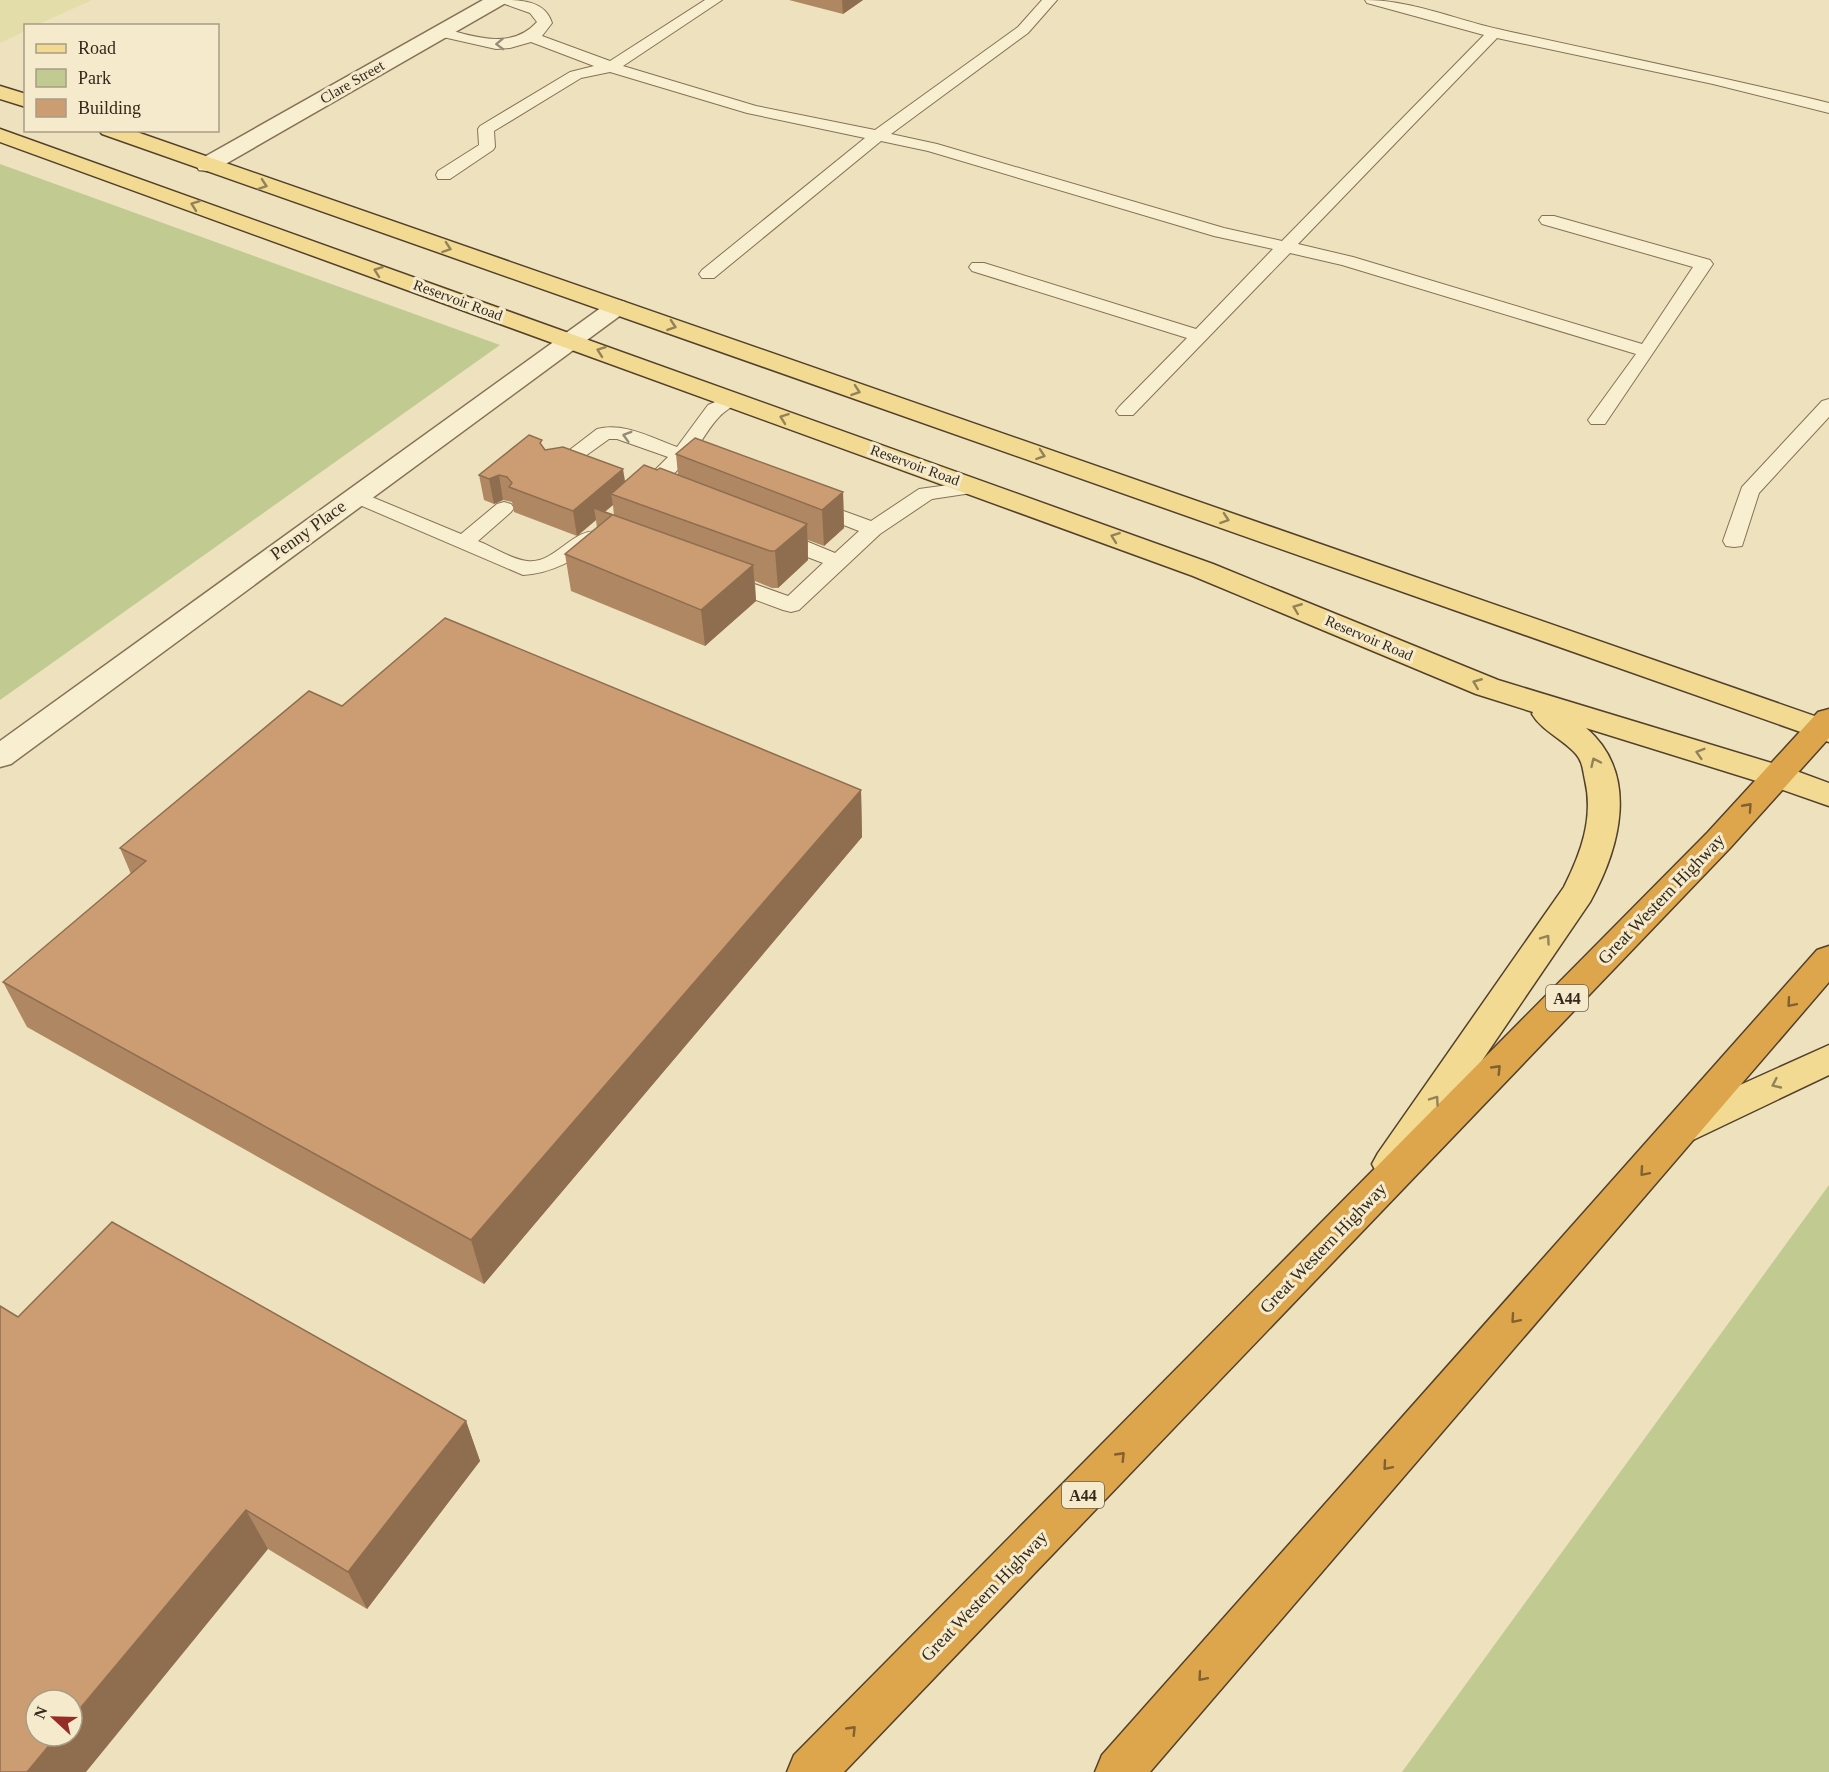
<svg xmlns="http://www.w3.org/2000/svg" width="1829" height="1772" font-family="'Times New Roman',serif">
	<rect width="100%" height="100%" fill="#ede2bd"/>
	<path fill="#e3ddaa" d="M 0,0 L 92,0 L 37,25 L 26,26 L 25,31 L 0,43 Z"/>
	<path fill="#c1cb91" d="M 0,164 L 500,345 L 0,700 Z
		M 1829,1185 L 1829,1772 L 1402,1772 Z"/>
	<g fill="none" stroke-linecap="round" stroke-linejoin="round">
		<defs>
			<path id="lane" d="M 500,0 C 520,0 545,0 552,23 L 542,36 L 610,61 L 705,0 L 722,0 L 623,66 L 756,106 L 875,130 L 1018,27 L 1042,0 L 1057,0 L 1028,33 L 891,134 L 937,144 L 1224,228 L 1282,241 L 1484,35 L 1367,3 L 1365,0 C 1410,0 1454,19 1498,29 C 1609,54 1719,76 1829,103 L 1829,113 L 1713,84 L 1497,38 L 1298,244 L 1353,257 L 1642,344 L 1693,267 L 1542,224 L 1539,220 L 1542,216 L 1554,216 L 1710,260 L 1713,264 L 1605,424 L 1591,424 L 1588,420 L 1636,354 L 1342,265 L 1290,253 L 1133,415 L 1119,415 L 1116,411 L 1119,407 L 1187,338 L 972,271 L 969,267 L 972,263 L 984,263 L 1196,329 L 1273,249 L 1214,236 L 928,151 L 881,141 L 714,278 L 702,278 L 699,274 L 702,270 L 865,138 L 747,113 L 610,72 L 581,78 L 494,131 L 495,147 L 493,150 L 450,179 L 438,179 L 436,175 L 438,171 L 479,145 L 478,129 L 480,126 L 570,72 L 594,66 L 531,42 L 510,48 L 496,49 L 434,35 L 431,32 L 439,27 C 472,36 511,51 537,22 L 530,13 L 502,3 Z
				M 727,392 L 734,394 L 737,398 C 731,410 728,408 720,416 C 710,426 702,440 694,453 L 704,457 L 707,461 L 704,465 L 697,467 L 685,463 L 649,497 L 642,499 L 635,497 L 632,493 L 668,457 L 617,439 L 609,439 L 563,472 L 549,472 L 546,468 L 597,429 C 624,422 652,438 677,447 L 708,405 L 715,402 L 720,394 Z
				M 1829,399 L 1829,417 L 1759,493 L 1742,546 L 1734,547 L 1726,546 L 1723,541 L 1742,487 L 1822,401 Z
				M 978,481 L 985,483 L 988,487 L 985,491 L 932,499 L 880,534 L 799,610 L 791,612 L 783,610 L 716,585 L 713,580 L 716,575 L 724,573 L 788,596 L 823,563 L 768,542 L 765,537 L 768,532 L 776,531 L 784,532 L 835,553 L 859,531 L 805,510 L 802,506 L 805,502 L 812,500 L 819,502 L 871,521 L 919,489 Z
				M 355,490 L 461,534 L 497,504 L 504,502 L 511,504 L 514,508 L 511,512 L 478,541 C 493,547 511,559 527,561 C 555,565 573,526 600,532 L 603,537 L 600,542 C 576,559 553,573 523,575 L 348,500 L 345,496 L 348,492 Z"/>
			<path id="street" d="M 483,0 L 506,0 L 504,4 L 215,170 L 207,171 L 199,170 L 196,165 L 199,160 Z
				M 617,300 L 625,302 L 629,307 L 625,312 L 11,764 L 0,767 L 0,741 L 609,302 Z"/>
			<path id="primary" d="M 0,86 L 26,94 L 26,107 L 0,99 Z
				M 0,129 L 1213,564 L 1498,680 L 1788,768 L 1829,783 L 1829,806 L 1766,784 L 1586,728 C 1640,774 1620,848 1590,902 L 1404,1175 L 1391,1180 L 1378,1175 L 1372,1164 L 1378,1153 L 1564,887 C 1581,853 1594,818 1585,780 C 1583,771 1583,762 1576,754 C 1563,739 1542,731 1532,714 L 1533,712 L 1476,694 L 1193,576 L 0,142 Z
				M 99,130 L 131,130 L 1829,721 L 1829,742 L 102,134 Z
				M 1829,1045 L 1829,1075 L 1695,1139 L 1682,1143 L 1669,1139 L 1664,1128 L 1669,1117 Z"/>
			<path id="highway" d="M 1829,709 L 1829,738 L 1730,848 L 844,1772 L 787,1772 L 794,1755 L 1708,832 L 1818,712 Z
				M 1829,946 L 1829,982 L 1150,1772 L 1095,1772 L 1102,1755 L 1817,950 Z"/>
		</defs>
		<use href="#lane" stroke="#857256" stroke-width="2"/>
		<use href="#street" stroke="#857256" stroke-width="3"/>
		<use href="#primary" stroke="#52402b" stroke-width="3"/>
		<use href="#highway" stroke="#52402b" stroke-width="3"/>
		<use href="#lane" fill="#f8efd0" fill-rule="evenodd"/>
		<use href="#street" fill="#f8efd0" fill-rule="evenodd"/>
		<use href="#primary" fill="#f2da93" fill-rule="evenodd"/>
		<use href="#highway" fill="#dea64c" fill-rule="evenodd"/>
	</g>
	<path fill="#af8763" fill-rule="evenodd" d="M 789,0 L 863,0 L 843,14 Z
		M 543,447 L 545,450 L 625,482 L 657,470 L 678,475 L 676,454 L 843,492 L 844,528 L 824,546 L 808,540 L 808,560 L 778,588 L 772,588 L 755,581 L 756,601 L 705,646 L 571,591 L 565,554 L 597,528 L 596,520 L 577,536 L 514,512 L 512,502 L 503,500 L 494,504 L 484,500 L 479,475 ZM 613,505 L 614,516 L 605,512 Z
		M 342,706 L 861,790 L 862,837 L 484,1284 L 27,1027 L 3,982 L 131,874 L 120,848 Z
		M 18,1317 L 466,1421 L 480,1461 L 367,1609 L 268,1549 Z"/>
	<path fill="#8f6e50" d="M 842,0 L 863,0 L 843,14 Z
		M 623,469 L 627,493 L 611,494 L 613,505 L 604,512 L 594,508 L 596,520 L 577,536 L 573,511 Z
		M 499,475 L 503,500 L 494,504 L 489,479 Z
		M 843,492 L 844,528 L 824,546 L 822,510 Z
		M 807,524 L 808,560 L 778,588 L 775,551 Z
		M 753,565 L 756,601 L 705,646 L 701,610 Z
		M 861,790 L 862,837 L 484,1284 L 471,1240 Z
		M 466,1421 L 480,1461 L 367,1609 L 348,1572 Z
		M 246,1510 L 268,1549 L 86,1772 L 27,1772 L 57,1736 L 72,1736 L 72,1718 Z"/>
	<path fill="#cc9d73" stroke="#8f6e50" stroke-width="1.5" d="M 529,435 L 542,440 L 540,443 L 545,450 L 563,447 L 623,469 L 573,511 L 509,487 L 512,483 L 507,477 L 499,475 L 489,479 L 479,475 Z
		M 695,438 L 843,492 L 822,510 L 676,454 Z
		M 644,465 L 657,470 L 660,468 L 807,524 L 775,551 L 770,551 L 611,494 Z
		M 594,508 L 753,565 L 701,610 L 565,554 L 612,515 Z
		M 445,618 L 861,790 L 471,1240 L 3,982 L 146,861 L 120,848 L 309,691 L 342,706 Z
		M 112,1222 L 466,1421 L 348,1572 L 246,1510 L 72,1718 L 72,1700 L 36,1700 L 36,1736 L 57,1736 L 27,1772 L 0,1772 L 0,1306 L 18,1317 Z"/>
	<defs><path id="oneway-chevron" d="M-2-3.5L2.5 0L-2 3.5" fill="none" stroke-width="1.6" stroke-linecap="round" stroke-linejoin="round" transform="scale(1.5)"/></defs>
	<g stroke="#968c76">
		<use href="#oneway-chevron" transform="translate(500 44) rotate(178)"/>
		<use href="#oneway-chevron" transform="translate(627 436) rotate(-164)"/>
	</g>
	<g stroke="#938257">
		<use href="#oneway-chevron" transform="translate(263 185) rotate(19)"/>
		<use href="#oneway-chevron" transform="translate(195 205) rotate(-160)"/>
		<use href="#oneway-chevron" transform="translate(447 248) rotate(19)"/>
		<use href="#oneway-chevron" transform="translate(378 271) rotate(-160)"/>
		<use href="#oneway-chevron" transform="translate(672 326) rotate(19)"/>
		<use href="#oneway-chevron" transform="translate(601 351) rotate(-160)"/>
		<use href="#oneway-chevron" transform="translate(856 391) rotate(19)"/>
		<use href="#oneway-chevron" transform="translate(784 418) rotate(-160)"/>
		<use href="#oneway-chevron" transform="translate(1041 455) rotate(19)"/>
		<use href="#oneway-chevron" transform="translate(1225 519) rotate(19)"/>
		<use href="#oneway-chevron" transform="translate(1115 537) rotate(-160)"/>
		<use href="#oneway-chevron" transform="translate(1297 608) rotate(-158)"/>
		<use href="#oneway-chevron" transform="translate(1477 683) rotate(-158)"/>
		<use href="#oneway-chevron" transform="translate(1700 753) rotate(-163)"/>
		<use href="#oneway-chevron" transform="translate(1595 762) rotate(-115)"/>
		<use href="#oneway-chevron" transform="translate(1546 939) rotate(-55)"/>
		<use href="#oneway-chevron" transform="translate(1776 1084) rotate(155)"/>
		<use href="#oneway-chevron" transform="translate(1435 1100) rotate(-55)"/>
	</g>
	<g stroke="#806131">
		<use href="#oneway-chevron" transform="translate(1748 807) rotate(-48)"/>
		<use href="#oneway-chevron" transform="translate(1791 1003) rotate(131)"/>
		<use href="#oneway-chevron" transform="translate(1497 1069) rotate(-46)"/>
		<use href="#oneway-chevron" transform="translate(1644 1172) rotate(131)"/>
		<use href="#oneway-chevron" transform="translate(1515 1319) rotate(131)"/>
		<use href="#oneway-chevron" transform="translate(1121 1456) rotate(-46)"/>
		<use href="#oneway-chevron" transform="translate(1387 1466) rotate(131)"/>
		<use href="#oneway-chevron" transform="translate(1202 1677) rotate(131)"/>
		<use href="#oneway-chevron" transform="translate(852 1730) rotate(-46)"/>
	</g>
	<g text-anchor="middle" stroke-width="6" stroke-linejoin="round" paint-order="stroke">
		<g font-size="15" fill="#34291b" stroke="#f5ebcc">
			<text transform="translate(352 82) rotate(-30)" y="5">Clare Street</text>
			<text transform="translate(458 300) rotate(20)" y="5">Reservoir Road</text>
			<text transform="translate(915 465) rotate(20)" y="5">Reservoir Road</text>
			<text transform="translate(1369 638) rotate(23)" y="5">Reservoir Road</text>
		</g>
		<g fill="#f5ebcc" stroke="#6e6350" stroke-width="1.5">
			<rect x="1546" y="985" width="42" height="26" rx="4.5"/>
			<rect x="1062" y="1482" width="42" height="26" rx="4.5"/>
		</g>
		<g font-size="16" font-weight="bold" fill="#34291b">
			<text x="1567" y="1004">A44</text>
			<text x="1083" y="1501">A44</text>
		</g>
		<g font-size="18" fill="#34291b" stroke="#f5ebcc">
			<text transform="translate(308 530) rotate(-36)" y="6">Penny Place</text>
			<text transform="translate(1661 899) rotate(-46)" y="6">Great Western Highway</text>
			<text transform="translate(1323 1248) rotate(-46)" y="6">Great Western Highway</text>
			<text transform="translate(984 1596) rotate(-46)" y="6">Great Western Highway</text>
		</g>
	</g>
	<rect x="24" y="24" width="195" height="108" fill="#f5ebcc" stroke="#a89d85" stroke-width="1.5"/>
	<rect x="36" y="44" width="30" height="9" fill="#f2da93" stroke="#a89d85" stroke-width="1.5"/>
	<text x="78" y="54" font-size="18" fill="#34291b">Road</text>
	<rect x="36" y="69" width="30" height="18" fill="#c1cb91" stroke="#a89d85" stroke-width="1.5"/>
	<text x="78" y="84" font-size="18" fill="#34291b">Park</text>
	<rect x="36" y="99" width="30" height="18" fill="#cc9d73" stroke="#a89d85" stroke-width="1.5"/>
	<text x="78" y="114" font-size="18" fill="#34291b">Building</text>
	<g transform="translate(54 1718) rotate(292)"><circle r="28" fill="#f5ebcc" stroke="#a89d85" stroke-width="1.5"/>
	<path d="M0-4.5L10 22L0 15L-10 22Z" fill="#942c27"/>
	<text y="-9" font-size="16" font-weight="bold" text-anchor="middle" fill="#34291b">N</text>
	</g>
</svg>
